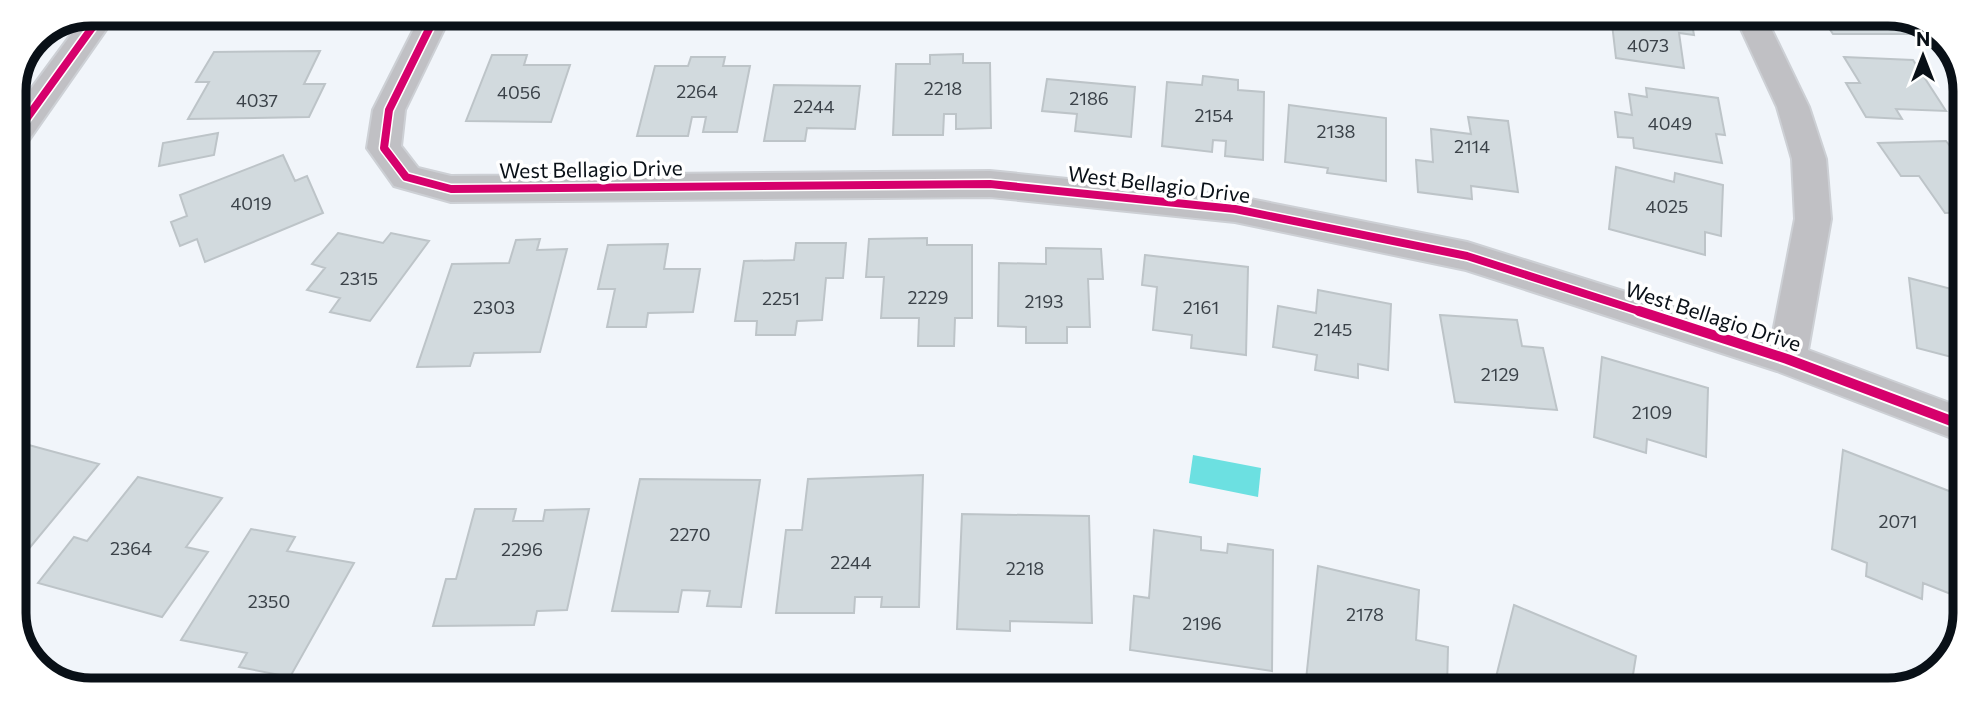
<svg xmlns="http://www.w3.org/2000/svg" width="1979" height="704" font-family="Commissioner,sans-serif">
	<rect width="100%" height="100%" fill="#f1f5fa"/>
	<path fill="#6ce0e1" d="M 1193,455 L 1261,468 L 1258,497 L 1189,483 Z"/>
	<path fill="#d2dade" stroke="#bdc4c8" stroke-width="2" d="M 1598,17 L 1691,18 L 1694,35 L 1679,33 L 1684,68 L 1616,58 L 1612,24 L 1599,22 Z
		M 1822,18 L 1902,18 L 1914,34 L 1833,34 Z
		M 320,51 L 304,84 L 325,84 L 309,117 L 188,119 L 209,82 L 196,82 L 214,52 Z
		M 963,54 L 963,63 L 990,63 L 991,128 L 956,129 L 956,114 L 944,114 L 943,135 L 893,135 L 896,64 L 930,64 L 930,55 Z
		M 492,55 L 527,55 L 524,65 L 570,65 L 551,122 L 466,121 Z
		M 691,57 L 725,57 L 723,66 L 750,66 L 737,132 L 703,132 L 706,117 L 692,117 L 688,136 L 637,136 L 655,66 L 688,66 Z
		M 1844,57 L 1913,60 L 1946,111 L 1896,109 L 1902,119 L 1866,117 L 1846,83 L 1860,83 Z
		M 1203,76 L 1238,80 L 1238,90 L 1264,92 L 1263,160 L 1225,156 L 1226,141 L 1213,140 L 1212,152 L 1162,146 L 1167,82 L 1202,85 Z
		M 1047,79 L 1135,87 L 1131,137 L 1075,131 L 1077,114 L 1042,111 Z
		M 774,85 L 860,86 L 855,129 L 807,128 L 805,141 L 764,141 Z
		M 1646,88 L 1718,98 L 1725,135 L 1716,134 L 1722,163 L 1634,148 L 1633,138 L 1618,137 L 1615,112 L 1632,115 L 1629,94 L 1647,97 Z
		M 1289,105 L 1386,118 L 1386,181 L 1327,173 L 1328,168 L 1285,162 Z
		M 1468,117 L 1508,121 L 1518,192 L 1471,186 L 1472,199 L 1418,192 L 1416,160 L 1433,162 L 1431,129 L 1471,134 Z
		M 218,133 L 214,155 L 159,166 L 163,143 Z
		M 1946,141 L 1957,155 L 1964,155 L 1964,212 L 1945,213 L 1919,176 L 1901,176 L 1878,143 Z
		M 283,155 L 295,181 L 307,176 L 323,213 L 205,262 L 197,239 L 180,246 L 171,222 L 187,216 L 180,195 Z
		M 1616,167 L 1674,182 L 1675,173 L 1723,185 L 1721,236 L 1705,232 L 1705,255 L 1609,229 Z
		M 338,233 L 383,243 L 391,233 L 429,241 L 370,321 L 330,312 L 340,298 L 307,290 L 325,268 L 312,264 Z
		M 927,238 L 927,245 L 972,245 L 972,318 L 955,318 L 954,346 L 918,346 L 919,318 L 881,318 L 884,277 L 866,277 L 869,239 Z
		M 540,239 L 537,250 L 567,249 L 540,352 L 474,353 L 470,366 L 417,367 L 452,264 L 509,263 L 516,240 Z
		M 796,243 L 846,243 L 843,278 L 826,278 L 822,320 L 797,321 L 795,335 L 756,335 L 757,321 L 735,321 L 744,261 L 794,260 Z
		M 668,244 L 664,269 L 700,269 L 693,312 L 648,313 L 646,327 L 607,327 L 615,289 L 598,289 L 608,245 Z
		M 1046,248 L 1101,249 L 1103,279 L 1088,279 L 1090,327 L 1067,327 L 1067,343 L 1026,343 L 1026,327 L 998,326 L 999,263 L 1046,264 Z
		M 1145,255 L 1248,267 L 1246,355 L 1191,348 L 1192,335 L 1153,330 L 1157,287 L 1142,285 Z
		M 1909,278 L 1963,292 L 1963,360 L 1917,348 Z
		M 1318,290 L 1391,304 L 1388,370 L 1358,364 L 1358,378 L 1315,370 L 1317,355 L 1273,347 L 1278,306 L 1316,313 Z
		M 1440,315 L 1517,320 L 1522,346 L 1543,348 L 1557,410 L 1455,402 Z
		M 1602,357 L 1708,388 L 1706,457 L 1647,439 L 1646,453 L 1594,437 Z
		M 14,441 L 99,464 L 17,563 L 14,562 Z
		M 1843,450 L 1962,496 L 1961,598 L 1923,583 L 1922,599 L 1866,576 L 1867,563 L 1832,549 Z
		M 923,475 L 919,607 L 881,607 L 882,597 L 855,597 L 854,613 L 776,613 L 786,530 L 802,530 L 808,479 Z
		M 138,477 L 222,498 L 186,547 L 208,552 L 162,617 L 38,583 L 74,537 L 87,541 Z
		M 640,479 L 760,480 L 741,607 L 707,606 L 710,591 L 682,590 L 678,612 L 612,611 Z
		M 475,509 L 516,509 L 513,521 L 543,521 L 545,510 L 589,509 L 567,610 L 537,611 L 534,625 L 433,626 L 446,579 L 456,579 Z
		M 962,514 L 1089,516 L 1092,623 L 1010,621 L 1010,631 L 957,629 Z
		M 251,529 L 295,537 L 287,551 L 354,563 L 290,677 L 239,667 L 247,653 L 181,640 Z
		M 1154,530 L 1201,537 L 1201,550 L 1227,553 L 1228,544 L 1273,550 L 1272,671 L 1130,650 L 1134,596 L 1149,598 Z
		M 1318,566 L 1419,590 L 1416,640 L 1448,647 L 1447,689 L 1339,689 L 1306,680 Z
		M 1514,605 L 1636,656 L 1631,687 L 1636,689 L 1493,689 Z"/>
	<g fill="none" stroke-linecap="round" stroke-linejoin="round">
		<defs>
			<path id="minor" d="M 91,14 L 117,14 L 26,144 L 14,148 L 14,112 L 84,17 Z
				M 421,15 L 451,15 L 405,110 L 401,146 L 418,168 L 451,176 L 990,171 L 1235,196 L 1467,242 L 1772,338 L 1795,219 L 1792,159 L 1777,107 L 1741,29 L 1734,18 L 1766,18 L 1809,107 L 1826,159 L 1831,219 L 1808,350 L 1963,408 L 1962,442 L 1777,371 L 1466,270 L 1235,222 L 990,197 L 451,202 L 394,186 L 367,148 L 373,110 Z"/>
		</defs>
		<use href="#minor" stroke="#cdd0d5" stroke-width="4"/>
		<use href="#minor" fill="#c0c0c4" fill-rule="evenodd"/>
		<defs>
			<path id="cycleway-far1" d="M 436,15 L 389,110 L 384,148 L 406,177 L 451,189 L 990,184 L 1235,209 L 1467,256 L 1645,313
				M 14,136 L 102,14"/>
			<path id="cycleway" d="M 1639,311 L 1787,359 L 1962,425"/>
		</defs>
		<use href="#cycleway-far1" stroke="#fff" stroke-width="11"/>
		<use href="#cycleway" stroke="#fff" stroke-width="14"/>
		<use href="#cycleway-far1" stroke="#d6006c" stroke-width="8"/>
		<use href="#cycleway" stroke="#d6006c" stroke-width="10"/>
	</g>
	<g text-anchor="middle" stroke-width="7" stroke-linejoin="round" paint-order="stroke">
		<g font-size="18" fill="#3b4249">
			<text x="1648" y="52">4073</text>
			<text x="943" y="95">2218</text>
			<text x="697" y="98">2264</text>
			<text x="519" y="99">4056</text>
			<text x="1089" y="105">2186</text>
			<text x="257" y="107">4037</text>
			<text x="814" y="113">2244</text>
			<text x="1214" y="122">2154</text>
			<text x="1670" y="130">4049</text>
			<text x="1336" y="138">2138</text>
			<text x="1472" y="153">2114</text>
			<text x="251" y="210">4019</text>
			<text x="1667" y="213">4025</text>
			<text x="359" y="285">2315</text>
			<text x="928" y="304">2229</text>
			<text x="781" y="305">2251</text>
			<text x="1044" y="308">2193</text>
			<text x="494" y="314">2303</text>
			<text x="1201" y="314">2161</text>
			<text x="1333" y="336">2145</text>
			<text x="1500" y="381">2129</text>
			<text x="1652" y="419">2109</text>
			<text x="1898" y="528">2071</text>
			<text x="690" y="541">2270</text>
			<text x="131" y="555">2364</text>
			<text x="522" y="556">2296</text>
			<text x="851" y="569">2244</text>
			<text x="1025" y="575">2218</text>
			<text x="269" y="608">2350</text>
			<text x="1365" y="621">2178</text>
			<text x="1202" y="630">2196</text>
		</g>
		<g font-size="21" fill="#091017" stroke="#fff">
			<text transform="translate(591 170) rotate(-1)" y="7">West Bellagio Drive</text>
			<text transform="translate(1159 185) rotate(7)" y="7">West Bellagio Drive</text>
			<text transform="translate(1713 317) rotate(18)" y="7">West Bellagio Drive</text>
		</g>
	</g>
	<path d="M0 0H1979V704H0ZM91 26H1888A65 65 0 0 1 1953 91V613A65 65 0 0 1 1888 678H91A65 65 0 0 1 26 613V91A65 65 0 0 1 91 26Z" fill="#fff" fill-rule="evenodd"/>
	<path fill="none" stroke="#091017" stroke-width="9" d="M91 26H1888A65 65 0 0 1 1953 91V613A65 65 0 0 1 1888 678H91A65 65 0 0 1 26 613V91A65 65 0 0 1 91 26Z"/>
	<g transform="translate(1923 56)" stroke="#ffffff" stroke-width="5" paint-order="stroke">
	<path d="M0-5L12 26L0 18L-12 26Z" fill="#091017"/>
	<text y="-10" font-size="19" font-weight="bold" text-anchor="middle" fill="#091017">N</text>
	</g>
</svg>
